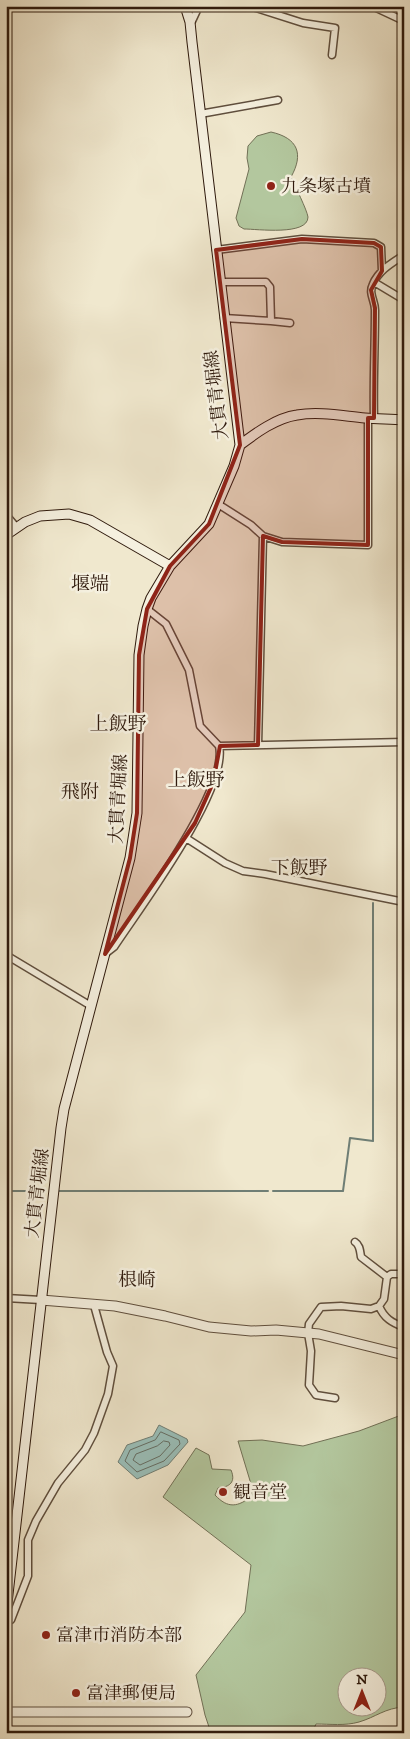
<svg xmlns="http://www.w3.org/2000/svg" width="410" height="1739" font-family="'IM FELL DW Pica','Noto Serif JP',serif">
	<rect width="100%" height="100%" fill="#f0e8ce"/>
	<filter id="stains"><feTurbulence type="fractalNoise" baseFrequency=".004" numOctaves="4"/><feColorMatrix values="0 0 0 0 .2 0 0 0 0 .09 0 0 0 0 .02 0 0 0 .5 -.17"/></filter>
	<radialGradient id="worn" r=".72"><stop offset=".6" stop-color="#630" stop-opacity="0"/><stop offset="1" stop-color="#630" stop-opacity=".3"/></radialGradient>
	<path fill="#b3c79e" stroke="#717056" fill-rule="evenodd" d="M 271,132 C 298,138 304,154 291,177 C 295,186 307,210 308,217 C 308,236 257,229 244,229 L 239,226 L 236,218 L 249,169 L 247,158 L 248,146 L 257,136 Z
		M 404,1414 L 404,1707 C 385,1708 376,1717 359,1722 C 345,1726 330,1724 316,1724 L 312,1733 L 211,1733 L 205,1715 L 196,1675 L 245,1612 L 251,1565 L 163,1497 L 196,1448 L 209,1455 L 212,1469 L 231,1470 C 236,1482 230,1487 218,1488 L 215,1495 C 228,1509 238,1507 252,1496 L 251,1484 L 238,1441 L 262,1440 L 303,1446 L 359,1431 ZM 348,1676 L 378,1676 L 378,1706 L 348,1706 Z"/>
	<path fill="#9ac0bb" stroke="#6f7e75" d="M 159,1425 L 187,1439 L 188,1442 L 168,1465 L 137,1479 L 118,1462 L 127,1445 L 153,1436 Z"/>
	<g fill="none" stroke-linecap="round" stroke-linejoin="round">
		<path stroke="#646d64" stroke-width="1" d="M 161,1432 L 179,1440 L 180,1444 L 164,1461 L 137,1472 L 125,1461 L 130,1450 L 155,1440 Z
			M 164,1441 L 169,1442 L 170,1445 L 160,1456 L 140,1465 L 133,1460 L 136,1454 L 157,1446 Z"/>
		<path stroke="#6f7e75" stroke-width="2" d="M 6,1191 L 46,1191
			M 59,1191 L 268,1191
			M 273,1191 L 343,1191 L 350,1138 L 373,1141 L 373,903"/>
		<defs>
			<path id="minor" d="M 250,6 L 303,23 L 335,28 L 332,55
				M 372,6 L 404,21
				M 190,22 L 192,21 L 199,6
				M 200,114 L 278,100
				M 216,250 L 302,239 L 374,243 L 381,247 L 382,271
				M 220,282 L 266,282 L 270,287 L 271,321 L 224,318
				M 374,282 L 404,300
				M 271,321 L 290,323
				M 374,418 C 373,382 375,346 375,310 C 375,300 368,294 373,284 C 379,270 392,263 404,255
				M 218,504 L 251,525 L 263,536 L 282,542 L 368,545 L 368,418
				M 6,515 L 17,528
				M 258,745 L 263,536
				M 219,746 L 404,742
				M 186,838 L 225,863 L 243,871 L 265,874 L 404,902
				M 105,954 L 114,947 C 139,909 229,789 219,746 L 200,726 L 189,670 L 166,624 L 147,609
				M 6,955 L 91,1006
				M 355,1242 C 360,1245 360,1251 361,1257 L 387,1277
				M 6,1298 L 41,1300
				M 379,1306 C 384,1318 392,1323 404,1327
				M 335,1398 L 316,1395 L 309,1385 L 311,1351 L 308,1333 L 309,1324 L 321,1307 L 341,1306 L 371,1309 L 379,1306 L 384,1299 L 387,1277 L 391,1274 L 404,1274
				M 6,1621 L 11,1620 L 28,1576 L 28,1540 L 36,1521 L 58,1483 L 85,1450 L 94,1433 L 108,1394 L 113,1366 L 107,1352 L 94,1305"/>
			<path id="tertiary" d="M 41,1300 L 115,1306 L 165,1316 L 209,1327 L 251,1331 L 276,1330 L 319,1334 L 404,1355
				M 6,1712 L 187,1712"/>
			<path id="secondary" d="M 240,445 C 256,433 276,418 297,415 C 319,411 343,416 365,418 C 378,419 391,419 404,420
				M 6,535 L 25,522 L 40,516 L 69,514 L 90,520 L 170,566
				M 6,1612 L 61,1128 L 64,1109 L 130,858 L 137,813 L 139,655 L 143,626 L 147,609 L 151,598 L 170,566 L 209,524 L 234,466 L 240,445 L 192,42 L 190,22 L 185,6"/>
		</defs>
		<use href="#minor" stroke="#5f4e3d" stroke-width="9"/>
		<use href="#tertiary" stroke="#5f4e3d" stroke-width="11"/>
		<use href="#secondary" stroke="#2f1a0d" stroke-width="11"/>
		<use href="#minor" stroke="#f5f0df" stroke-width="6"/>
		<use href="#tertiary" stroke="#f5f0df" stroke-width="9"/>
		<use href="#secondary" stroke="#f5f0df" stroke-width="9"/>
	</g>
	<path fill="#8f2418" fill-opacity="0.2" stroke="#8f2418" stroke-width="4" stroke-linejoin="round" d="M 302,239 L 374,243 L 381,247 L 382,271 L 371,290 L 375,308 L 374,418 L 368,418 L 368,545 L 282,542 L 263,536 L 258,745 L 220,746 L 213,783 L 195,823 L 105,954 L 130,858 L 137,813 L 139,655 L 147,609 L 170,566 L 209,524 L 240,445 L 216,250 Z"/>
	<g fill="#8f2418" stroke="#f5f0df" stroke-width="2">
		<circle cx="271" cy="186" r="5"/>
		<circle cx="223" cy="1492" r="5"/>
		<circle cx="46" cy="1635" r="5"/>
		<circle cx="76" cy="1693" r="5"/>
	</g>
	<g text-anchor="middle" stroke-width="5" stroke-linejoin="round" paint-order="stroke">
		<g font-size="18" fill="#2f1a0d" stroke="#f5f0df" text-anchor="start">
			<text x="281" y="192">九条塚古墳</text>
			<text x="233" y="1498">観音堂</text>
			<text x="56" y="1641">富津市消防本部</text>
			<text x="86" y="1699">富津郵便局</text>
		</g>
		<g font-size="18" fill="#2f1a0d" stroke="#f5f0df">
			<text transform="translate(216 395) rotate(-97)" y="6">大貫青堀線</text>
			<text transform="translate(118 799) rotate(-87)" y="6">大貫青堀線</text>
			<text transform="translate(37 1193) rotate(-83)" y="6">大貫青堀線</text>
		</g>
		<g font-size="19" fill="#2f1a0d" stroke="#f5f0df">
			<text x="90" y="590">堰端</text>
			<text x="118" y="730">上飯野</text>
			<text x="196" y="786">上飯野</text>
			<text x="80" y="798">飛附</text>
			<text x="299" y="874">下飯野</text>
			<text x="137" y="1286">根崎</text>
		</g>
	</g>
	<rect width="410" height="1739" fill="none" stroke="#f0e8ce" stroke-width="25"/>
	<rect x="8" y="8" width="395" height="1724" fill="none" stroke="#2f1a0d" stroke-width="2.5"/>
	<rect x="12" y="12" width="385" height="1714" fill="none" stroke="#2f1a0d"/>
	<g transform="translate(362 1692)"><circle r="24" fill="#f5f0df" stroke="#a69a8b"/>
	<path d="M0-4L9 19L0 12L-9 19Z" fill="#8f2418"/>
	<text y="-8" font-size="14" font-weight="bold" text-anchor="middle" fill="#2f1a0d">N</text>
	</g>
	<rect width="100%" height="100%" filter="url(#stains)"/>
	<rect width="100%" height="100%" fill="url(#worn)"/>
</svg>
